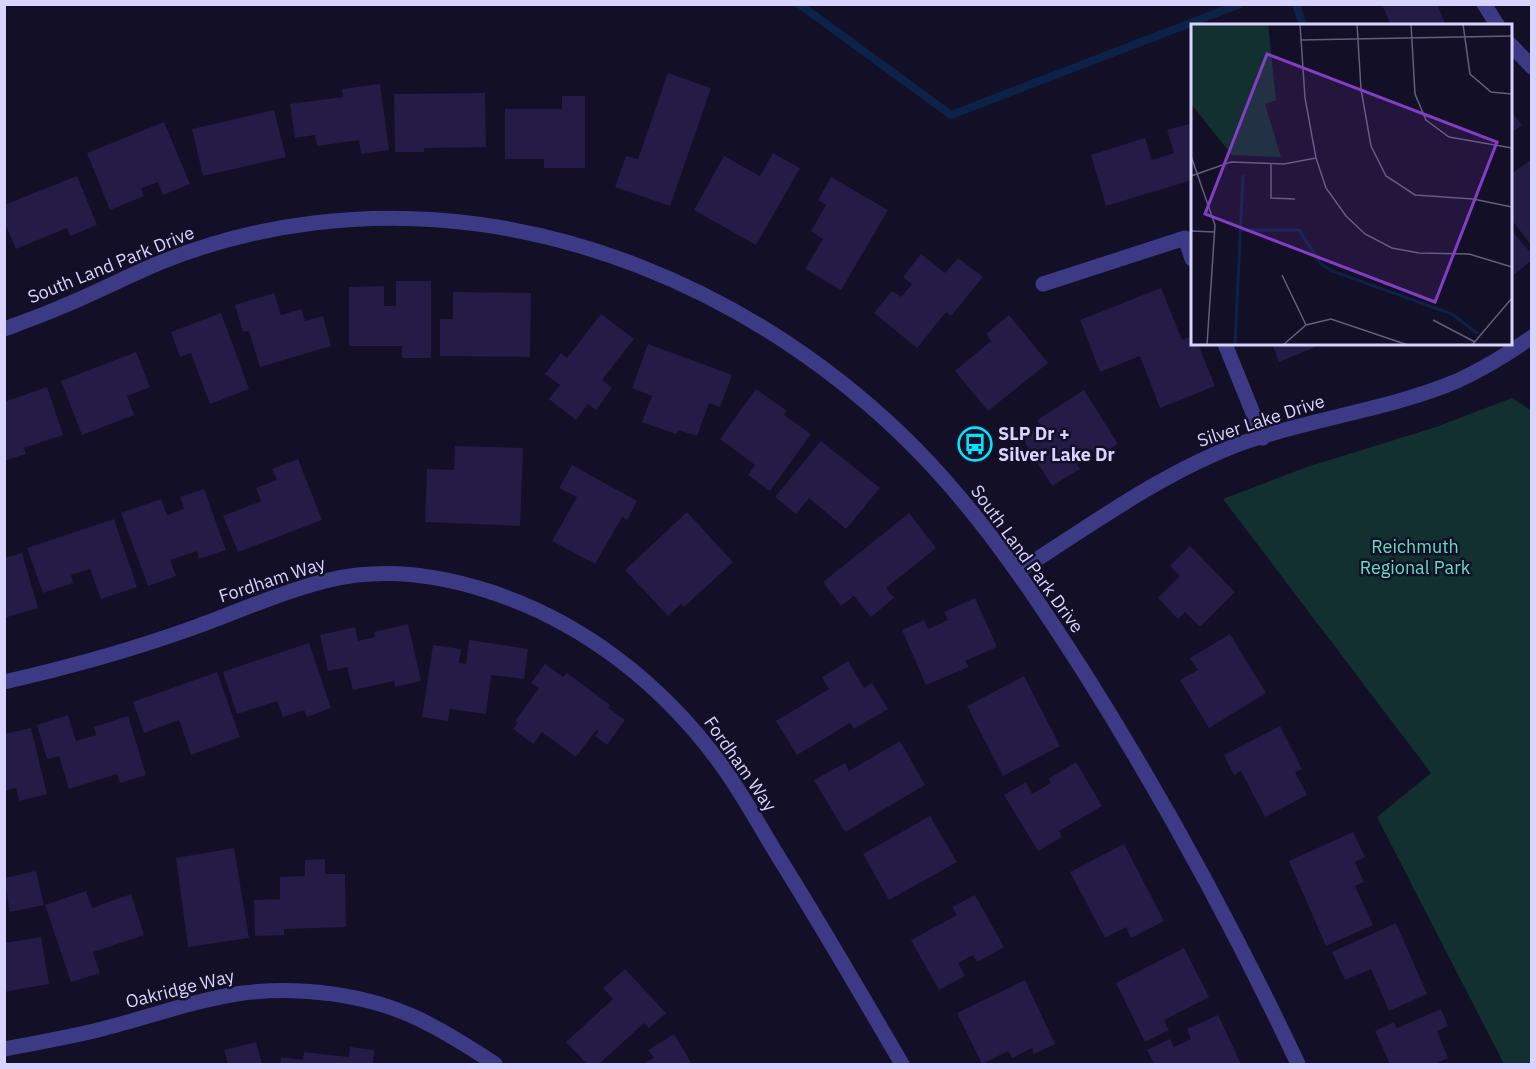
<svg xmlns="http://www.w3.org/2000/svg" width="1536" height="1069" font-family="'IBM Plex Sans',sans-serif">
	<rect width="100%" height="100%" fill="#130f26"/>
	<path fill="#12302f" d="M 1512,398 L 1532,411 L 1531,1064 L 1504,1064 L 1377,817 L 1431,773 L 1223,499 L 1307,467 L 1436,427 Z"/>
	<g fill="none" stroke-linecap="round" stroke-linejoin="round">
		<path stroke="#0c2248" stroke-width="8" d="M 799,4 L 951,115 L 1240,4
			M 1296,4 L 1303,26"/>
	</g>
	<path fill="#241b47" d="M 1382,4 L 1437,4 L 1446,26 L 1391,26 Z
		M 668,73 L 711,88 L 670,206 L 615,187 L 626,156 L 638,159 Z
		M 380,84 L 389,150 L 361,154 L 359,140 L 317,146 L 315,135 L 295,138 L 290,104 L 343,97 L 342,89 Z
		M 485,93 L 486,147 L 424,148 L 424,152 L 395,152 L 394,94 Z
		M 562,96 L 585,96 L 585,168 L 544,168 L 544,159 L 505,159 L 505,109 L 562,109 Z
		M 274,110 L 286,157 L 203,176 L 192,129 Z
		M 1510,110 L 1522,125 L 1510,134 Z
		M 164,122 L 190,184 L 163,195 L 158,182 L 141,188 L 144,196 L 110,210 L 87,153 Z
		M 1192,123 L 1192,180 L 1106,206 L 1091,155 L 1145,138 L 1152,160 L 1174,153 L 1167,130 Z
		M 773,153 L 800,168 L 756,245 L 694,210 L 724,156 L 760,176 Z
		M 1532,159 L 1532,246 L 1510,218 L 1510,175 Z
		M 77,176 L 97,225 L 70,236 L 67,228 L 16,249 L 4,221 L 4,205 Z
		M 831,177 L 888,210 L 841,290 L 805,269 L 823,239 L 811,231 L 826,205 L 818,200 Z
		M 1510,229 L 1532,254 L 1532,260 L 1510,278 Z
		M 921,254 L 945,273 L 958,258 L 983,277 L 951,316 L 946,312 L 917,348 L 874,313 L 892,291 L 901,297 L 912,284 L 903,277 Z
		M 396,281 L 431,281 L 431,358 L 402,358 L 402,346 L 349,346 L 349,287 L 384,286 L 384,306 L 396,306 Z
		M 1161,288 L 1182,340 L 1192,336 L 1192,344 L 1198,344 L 1215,386 L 1160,408 L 1140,356 L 1100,372 L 1080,320 Z
		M 453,292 L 531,293 L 530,357 L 440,356 L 440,319 L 453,319 Z
		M 274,293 L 281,315 L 301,309 L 305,321 L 323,316 L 331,346 L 260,367 L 249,331 L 243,332 L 235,305 Z
		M 221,313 L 249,389 L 210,404 L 191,353 L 180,357 L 171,332 Z
		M 601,314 L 634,339 L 602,380 L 612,388 L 596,410 L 588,404 L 576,420 L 549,399 L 560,385 L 545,374 L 561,353 L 567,358 Z
		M 1009,315 L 1048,363 L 988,411 L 955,371 L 991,341 L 986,334 Z
		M 648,344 L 732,375 L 720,407 L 709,403 L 697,436 L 678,430 L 676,434 L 642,422 L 652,396 L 632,388 Z
		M 1272,344 L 1323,344 L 1279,362 Z
		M 136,352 L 150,387 L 127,396 L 134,415 L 82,435 L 61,381 Z
		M 47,387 L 63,435 L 24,448 L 26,454 L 4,461 L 4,402 Z
		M 756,389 L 787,411 L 784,415 L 811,434 L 770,491 L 748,475 L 755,465 L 720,439 Z
		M 1084,390 L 1118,444 L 1097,457 L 1092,449 L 1074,460 L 1080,469 L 1052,486 L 1022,438 L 1041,426 L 1037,420 Z
		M 821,441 L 880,488 L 846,529 L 809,498 L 796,514 L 775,497 Z
		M 455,446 L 523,448 L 520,526 L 425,522 L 427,469 L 454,470 Z
		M 298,459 L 322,520 L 238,552 L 223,516 L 261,501 L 256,488 L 277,480 L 272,469 Z
		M 572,465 L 637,501 L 627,520 L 622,517 L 595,564 L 552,541 L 577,497 L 559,488 Z
		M 204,489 L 226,550 L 199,559 L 197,551 L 170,560 L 176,576 L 148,586 L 121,513 L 161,499 L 167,515 L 184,509 L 180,497 Z
		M 687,512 L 733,562 L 684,607 L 681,604 L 668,616 L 625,570 Z
		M 909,513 L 936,548 L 886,588 L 894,598 L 871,617 L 854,596 L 841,606 L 823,582 Z
		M 114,519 L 137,587 L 101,599 L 90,569 L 71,575 L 73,583 L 43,593 L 27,548 Z
		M 1190,546 L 1235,592 L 1200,627 L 1185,612 L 1178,619 L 1158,598 L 1180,576 L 1170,566 Z
		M 22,553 L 38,608 L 4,618 L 4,558 Z
		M 975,598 L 997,647 L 965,661 L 969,667 L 926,685 L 902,630 L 924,620 L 928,629 L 948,620 L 944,612 Z
		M 408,624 L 421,681 L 395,687 L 394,681 L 353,690 L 347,667 L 328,671 L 320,635 L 355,627 L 358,641 L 375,637 L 374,632 Z
		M 1230,634 L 1266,693 L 1209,728 L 1180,680 L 1198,670 L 1190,658 Z
		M 469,640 L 528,649 L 524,679 L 491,675 L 486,714 L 450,709 L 448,721 L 422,717 L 433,645 L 461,649 L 459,663 L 466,664 Z
		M 309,643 L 331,708 L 307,717 L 304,710 L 283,717 L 277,701 L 237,714 L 223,672 Z
		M 848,661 L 864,688 L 872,683 L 888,709 L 854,729 L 850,723 L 797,755 L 776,721 L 829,689 L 822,677 Z
		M 545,664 L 563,677 L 567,673 L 610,705 L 608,708 L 625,720 L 607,745 L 595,736 L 599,731 L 596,730 L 576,757 L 542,732 L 533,744 L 513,729 L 518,723 L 515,721 L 539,688 L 531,683 Z
		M 217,672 L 240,737 L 191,755 L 179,720 L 144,733 L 133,702 Z
		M 1024,676 L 1060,746 L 1003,776 L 967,706 Z
		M 68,715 L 76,741 L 96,735 L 94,727 L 128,716 L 146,775 L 120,783 L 117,774 L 69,789 L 59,756 L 47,759 L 37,725 Z
		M 1280,726 L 1302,769 L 1295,772 L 1307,795 L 1265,817 L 1241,771 L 1234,775 L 1224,755 Z
		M 31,728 L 47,794 L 19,801 L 16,788 L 4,791 L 4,734 Z
		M 900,741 L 925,785 L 845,832 L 814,780 L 845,763 L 849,771 Z
		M 1076,762 L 1102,806 L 1059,831 L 1062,837 L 1038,851 L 1004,795 L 1026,782 L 1032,794 L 1051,783 L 1048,779 Z
		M 930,816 L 957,862 L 889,900 L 863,854 Z
		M 1353,832 L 1365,857 L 1355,862 L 1364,882 L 1355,886 L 1373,925 L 1326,946 L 1289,861 Z
		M 1124,844 L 1164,921 L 1131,938 L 1126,927 L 1105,938 L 1070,872 Z
		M 234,848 L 249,938 L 188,947 L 176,858 Z
		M 325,859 L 325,874 L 345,874 L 346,927 L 284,929 L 284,935 L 255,936 L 254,900 L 280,899 L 280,877 L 305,876 L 305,860 Z
		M 36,871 L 44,905 L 10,912 L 4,878 Z
		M 86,891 L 92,908 L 131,894 L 144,935 L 93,952 L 100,973 L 71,982 L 45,905 Z
		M 975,895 L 1004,947 L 977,962 L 973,955 L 958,963 L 965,976 L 939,990 L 911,940 L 957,915 L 952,907 Z
		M 1396,923 L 1427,994 L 1389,1011 L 1371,969 L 1345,980 L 1332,952 Z
		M 41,937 L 49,984 L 4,992 L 4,943 Z
		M 1184,948 L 1209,997 L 1164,1020 L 1169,1030 L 1145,1042 L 1116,983 Z
		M 625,969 L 666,1013 L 649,1028 L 644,1023 L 599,1064 L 587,1064 L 566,1042 L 613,999 L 603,988 Z
		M 1025,980 L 1055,1044 L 1034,1054 L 1032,1048 L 1012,1058 L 1008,1051 L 982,1064 L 957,1013 Z
		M 1441,1009 L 1448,1026 L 1437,1031 L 1448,1058 L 1437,1063 L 1438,1064 L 1390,1064 L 1375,1031 L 1394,1022 L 1397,1028 Z
		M 1218,1015 L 1241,1064 L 1154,1064 L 1147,1050 L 1170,1039 L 1174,1047 L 1191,1039 L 1187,1029 Z
		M 674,1034 L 692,1064 L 643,1064 L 654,1058 L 648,1050 Z
		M 256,1042 L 262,1064 L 228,1064 L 224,1050 Z
		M 350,1047 L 374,1050 L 373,1064 L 280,1064 L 281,1057 L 303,1060 L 304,1052 L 349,1057 Z"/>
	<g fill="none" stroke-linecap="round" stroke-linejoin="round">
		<path stroke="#3d3a85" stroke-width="15" d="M 1484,4 L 1498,26
			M 1510,44 L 1532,67
			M 1043,284 L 1185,238 L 1192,259
			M 4,329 C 23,322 43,315 61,307 C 96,293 129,275 164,261 C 212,242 263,229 314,223 C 537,195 761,292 916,449 C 983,517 1036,597 1087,677 C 1166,803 1235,930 1298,1064
			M 1225,344 L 1263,438
			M 1017,572 C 1090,526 1161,473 1242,443 C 1312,418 1388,410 1457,381 C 1483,369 1508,354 1532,337
			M 4,682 C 70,667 135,649 198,626 C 251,607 302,582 357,575 C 402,570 445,577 488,591 C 582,621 662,684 720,763 C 743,794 761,829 781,861 C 823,928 862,996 902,1064
			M 4,1049 C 37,1043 70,1037 102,1029 C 149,1017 195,1000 243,993 C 301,986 368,994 421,1020 C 447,1033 471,1048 495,1064"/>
	</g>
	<defs>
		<symbol id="bus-ring" viewBox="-11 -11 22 22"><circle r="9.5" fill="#130f26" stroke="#00e5ff" stroke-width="1.5"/><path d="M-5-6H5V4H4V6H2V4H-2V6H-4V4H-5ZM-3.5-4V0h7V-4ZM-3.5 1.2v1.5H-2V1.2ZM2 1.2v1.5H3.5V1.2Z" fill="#00e5ff"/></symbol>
	</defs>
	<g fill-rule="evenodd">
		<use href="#bus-ring" x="956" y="425" width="38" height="38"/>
	</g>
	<g text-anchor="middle" stroke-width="5" stroke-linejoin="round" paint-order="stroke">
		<g font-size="18" fill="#d9d4ff" stroke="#130f26">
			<text transform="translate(111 265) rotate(-22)" y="6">South Land Park Drive</text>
			<text transform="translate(1261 421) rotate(-18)" y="6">Silver Lake Drive</text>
			<text transform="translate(1027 559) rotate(54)" y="6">South Land Park Drive</text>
			<text transform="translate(272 580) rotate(-18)" y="6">Fordham Way</text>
			<text transform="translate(740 764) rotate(55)" y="6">Fordham Way</text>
			<text transform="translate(180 989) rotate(-14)" y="6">Oakridge Way</text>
		</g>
		<g font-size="18" font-weight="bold" fill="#d9d4ff" stroke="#130f26" text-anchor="start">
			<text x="998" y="440">SLP Dr +<tspan x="998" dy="21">Silver Lake Dr</tspan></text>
		</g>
		<g font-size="18" fill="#5fe0c0" stroke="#130f26">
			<text x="1415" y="553">Reichmuth<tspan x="1415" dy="21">Regional Park</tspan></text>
		</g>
	</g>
	<g transform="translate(1191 24)">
		<rect width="321" height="321" fill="#130f26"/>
		<path d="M 0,0 L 77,0 L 85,76 L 74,80 L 90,133 L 41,131 L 0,80 Z" fill="#12302f"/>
		<path fill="none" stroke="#0c2248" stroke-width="3" d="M 50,206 L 108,206 L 130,240 L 141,247 L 261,290 L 287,310M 44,321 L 52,151"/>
		<path fill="none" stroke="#625e7d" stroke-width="1.5" d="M 109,0 L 114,74 L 125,134 L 135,164 L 155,192 L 174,210 L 201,224 L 228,229 L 278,230 L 321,243M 166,0 L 170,65 L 180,122 L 195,152 L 224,171 L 282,175 L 321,183M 220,0 L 224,70 L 235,96 L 258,113 L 321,124M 272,0 L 279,50 L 300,68 L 321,70M 109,16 L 321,12M 0,132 L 24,201 L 16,321M 80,140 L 80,174 L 104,175M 0,152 L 40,138 L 93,140 L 125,134M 0,207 L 24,208M 91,251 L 115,301M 242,296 L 284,318M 92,321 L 115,301 L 140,295 L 217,321M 281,321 L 321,274"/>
		<path fill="#843dc5" fill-opacity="0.15" stroke="#843dc5" stroke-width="3" d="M 76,30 L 306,118 L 244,278 L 14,190 Z"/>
		<rect width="321" height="321" fill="none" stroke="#d9d4ff" stroke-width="3"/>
	</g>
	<rect width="1536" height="1069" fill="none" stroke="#d9d4ff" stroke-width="12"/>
</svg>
